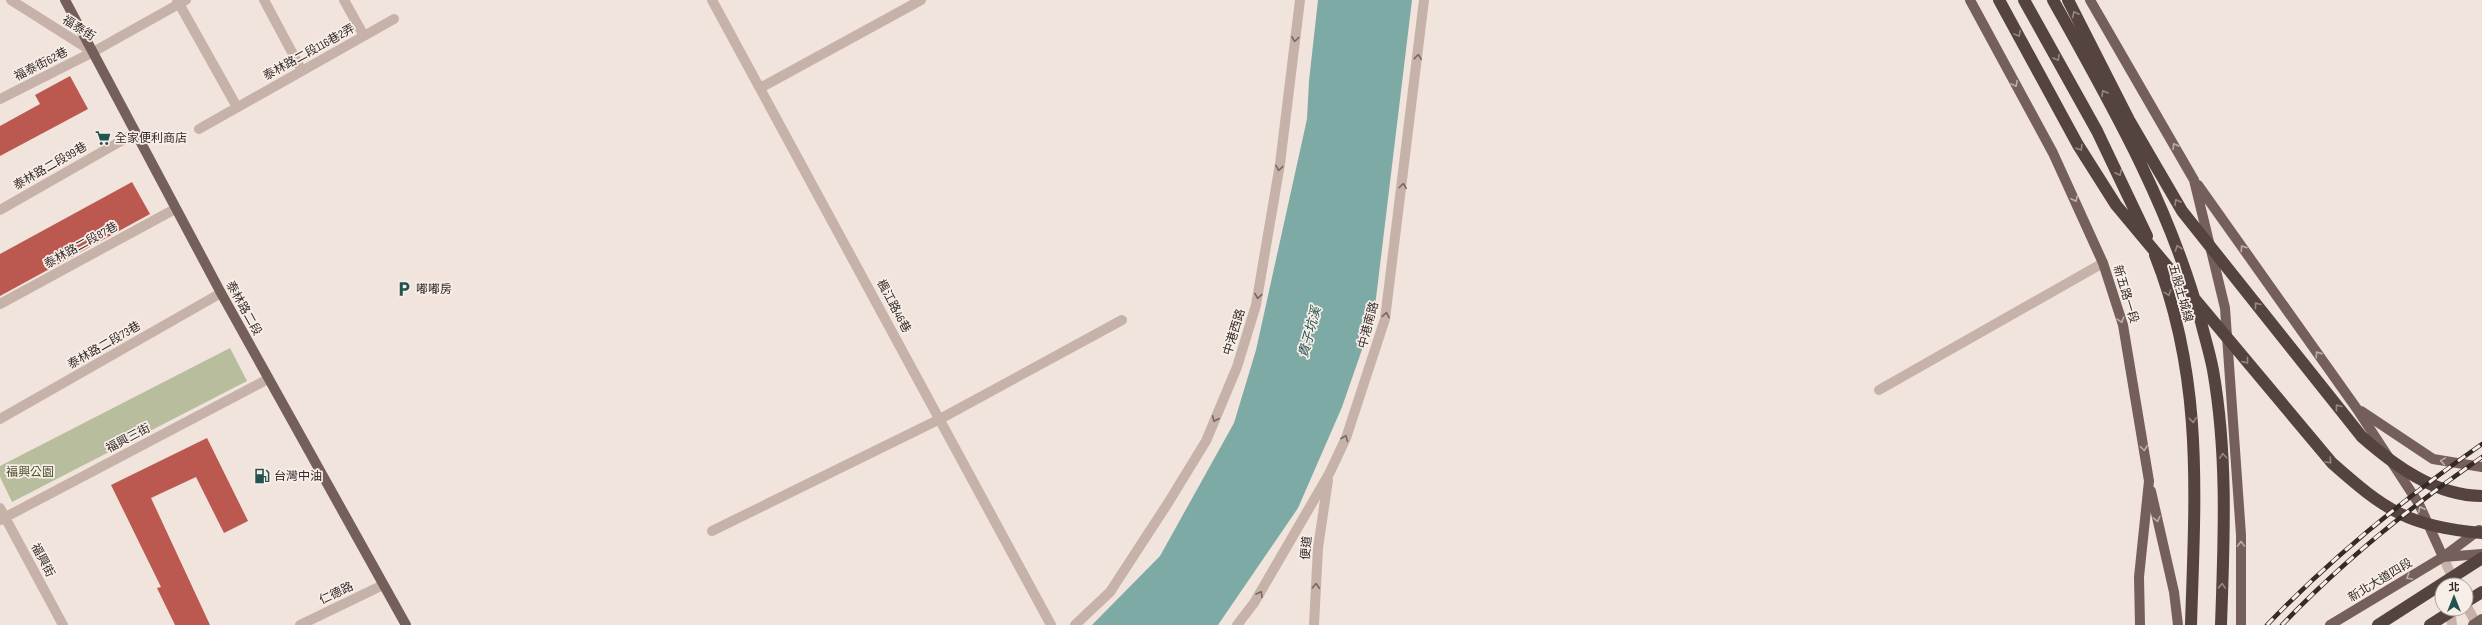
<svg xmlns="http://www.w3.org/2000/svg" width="2482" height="625" font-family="'Sofia Sans Condensed','Noto Sans TC',sans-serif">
	<rect width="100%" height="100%" fill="#f0e4dc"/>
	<path fill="#b8bd9e" d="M 230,348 L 247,381 L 12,502 L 0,477 L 0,466 Z"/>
	<path fill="#7eaaa5" d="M 1318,0 L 1412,0 L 1374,315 L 1342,407 L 1298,508 L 1218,625 L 1092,625 L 1160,556 L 1234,423 L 1256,350 L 1307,119 L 1309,81 Z"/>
	<path fill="#bb584f" d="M 70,76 L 88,109 L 0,156 L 0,126 L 40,104 L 35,95 Z
		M 132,182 L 150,214 L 0,296 L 0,254 Z
		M 207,438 L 248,521 L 224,533 L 196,477 L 151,498 L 210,625 L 175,625 L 157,588 L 161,587 L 111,485 Z"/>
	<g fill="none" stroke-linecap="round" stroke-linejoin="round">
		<path stroke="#c7b2a9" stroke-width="10" d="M 11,0 L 93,52
			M 177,0 L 237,107
			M 264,0 L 302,71
			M 344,0 L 364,36
			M 712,0 L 1051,625
			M 760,88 L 921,0
			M 0,99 L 93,52 L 186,0
			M 199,129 L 394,19
			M 0,210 L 135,133
			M 0,304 L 175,209
			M 1879,390 L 2103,263
			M 0,419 L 221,293
			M 0,508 L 63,625
			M 0,520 L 268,379
			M 712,531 L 940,419 L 1122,320
			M 2443,557 L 2456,585
			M 2466,605 L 2477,625
			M 2450,609 L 2452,625
			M 300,625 L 383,585
			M 1075,625 L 1110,592 L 1168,503 L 1206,441 L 1237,367 L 1256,305 L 1280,164 L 1300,0
			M 1237,625 L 1254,603 L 1329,474 L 1346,438 L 1385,319 L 1424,0
			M 1314,625 L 1318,548 L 1328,480"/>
		<path stroke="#755f5b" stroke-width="10" d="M 65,0 L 221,293 L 406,625
			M 1970,0 L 2053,153 L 2103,263 L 2123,325 L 2149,481 L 2139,577 L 2140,625
			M 2090,0 L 2194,180 L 2225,308 L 2241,535 L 2241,625
			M 2198,185 L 2357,409 L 2419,504 L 2443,557
			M 2361,411 L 2433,459 L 2482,467
			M 2151,491 L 2174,592 L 2178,625
			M 2443,557 L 2482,554
			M 2330,625 L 2443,557 L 2479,530
			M 2473,625 L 2482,619"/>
		<path stroke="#554340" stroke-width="12" d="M 1999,0 L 2078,145 L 2116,205 L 2332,463 C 2385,510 2409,527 2482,533
			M 2024,0 L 2097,131 L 2147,236
			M 2053,0 C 2111,104 2170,206 2201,322 C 2205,338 2210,354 2213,370 C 2228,456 2224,539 2221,625
			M 2068,0 L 2129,120 L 2182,211 L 2362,437 C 2395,466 2436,496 2482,496
			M 2155,255 C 2204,378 2195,496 2191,625
			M 2466,602 L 2482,592
			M 2378,625 L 2482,558
			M 2430,625 L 2455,609"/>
		<defs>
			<path id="rail" d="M 2267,625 C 2332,557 2405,498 2482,444
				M 2282,625 C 2342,562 2410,507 2482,457"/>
		</defs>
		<use href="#rail" stroke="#352a28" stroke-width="4.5"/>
		<use href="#rail" stroke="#f8eee8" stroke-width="3" stroke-dasharray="9" stroke-linecap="butt"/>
	</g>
	<defs><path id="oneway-chevron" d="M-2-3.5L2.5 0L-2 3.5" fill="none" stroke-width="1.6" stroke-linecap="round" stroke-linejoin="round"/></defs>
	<g stroke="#968783">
		<use href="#oneway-chevron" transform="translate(2075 14) rotate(-117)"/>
		<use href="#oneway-chevron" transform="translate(2018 34) rotate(62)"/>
		<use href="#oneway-chevron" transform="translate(2057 58) rotate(61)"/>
		<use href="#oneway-chevron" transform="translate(2104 93) rotate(-119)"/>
		<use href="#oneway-chevron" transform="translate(2080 148) rotate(58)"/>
		<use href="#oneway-chevron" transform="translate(2119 173) rotate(64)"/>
		<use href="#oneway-chevron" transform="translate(2177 202) rotate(-120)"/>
		<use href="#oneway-chevron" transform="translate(2178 248) rotate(-109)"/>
		<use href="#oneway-chevron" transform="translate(2168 293) rotate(73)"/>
		<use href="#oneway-chevron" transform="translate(2257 305) rotate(-128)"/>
		<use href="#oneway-chevron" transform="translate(2246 361) rotate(51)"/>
		<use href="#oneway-chevron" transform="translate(2338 407) rotate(-128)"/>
		<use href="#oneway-chevron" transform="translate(2193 420) rotate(84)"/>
		<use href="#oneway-chevron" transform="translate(2223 456) rotate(-94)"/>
		<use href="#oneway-chevron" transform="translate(2329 461) rotate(47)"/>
		<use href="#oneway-chevron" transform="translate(2222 586) rotate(-88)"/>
	</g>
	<g stroke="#776762">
		<use href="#oneway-chevron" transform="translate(1295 39) rotate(97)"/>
		<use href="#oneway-chevron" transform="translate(1418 57) rotate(-84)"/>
		<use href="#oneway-chevron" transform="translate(1279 168) rotate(99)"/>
		<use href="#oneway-chevron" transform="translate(1403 186) rotate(-83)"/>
		<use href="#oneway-chevron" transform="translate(1258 296) rotate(100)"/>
		<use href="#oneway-chevron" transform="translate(1386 315) rotate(-80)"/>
		<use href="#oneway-chevron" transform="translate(1215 419) rotate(113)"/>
		<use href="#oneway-chevron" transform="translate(1345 438) rotate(-68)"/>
		<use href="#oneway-chevron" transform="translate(1316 586) rotate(-87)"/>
		<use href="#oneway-chevron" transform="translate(1260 594) rotate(-60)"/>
	</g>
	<g stroke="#bdaea9">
		<use href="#oneway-chevron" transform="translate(2015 84) rotate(62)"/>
		<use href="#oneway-chevron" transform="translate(2175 146) rotate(-120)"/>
		<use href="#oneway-chevron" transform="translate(2075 199) rotate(65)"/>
		<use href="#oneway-chevron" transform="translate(2243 248) rotate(-125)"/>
		<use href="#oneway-chevron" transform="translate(2121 320) rotate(73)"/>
		<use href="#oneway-chevron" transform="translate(2318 354) rotate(-125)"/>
		<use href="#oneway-chevron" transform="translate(2144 448) rotate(82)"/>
		<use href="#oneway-chevron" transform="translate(2443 461) rotate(-171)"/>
		<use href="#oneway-chevron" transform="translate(2421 509) rotate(-115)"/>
		<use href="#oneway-chevron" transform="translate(2157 519) rotate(77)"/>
		<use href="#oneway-chevron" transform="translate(2241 544) rotate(-90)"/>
		<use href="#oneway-chevron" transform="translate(2409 577) rotate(149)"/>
	</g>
	<defs>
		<symbol id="supermarket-bare" viewBox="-9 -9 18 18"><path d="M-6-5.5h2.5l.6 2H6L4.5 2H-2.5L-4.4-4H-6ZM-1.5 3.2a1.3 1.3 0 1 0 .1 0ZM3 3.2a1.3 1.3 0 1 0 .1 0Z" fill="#22534e" stroke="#f8eee8" stroke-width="2.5" paint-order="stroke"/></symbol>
		<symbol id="parking-bare" viewBox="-9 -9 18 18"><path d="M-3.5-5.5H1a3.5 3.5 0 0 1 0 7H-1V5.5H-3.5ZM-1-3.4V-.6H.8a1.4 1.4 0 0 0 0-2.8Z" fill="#22534e" stroke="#f8eee8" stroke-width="2.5" paint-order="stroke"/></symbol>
		<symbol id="fuel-bare" viewBox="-9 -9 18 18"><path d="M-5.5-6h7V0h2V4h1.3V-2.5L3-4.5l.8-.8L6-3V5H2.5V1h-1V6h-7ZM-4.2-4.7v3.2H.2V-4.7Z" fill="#22534e" stroke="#f8eee8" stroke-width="2.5" paint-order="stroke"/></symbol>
	</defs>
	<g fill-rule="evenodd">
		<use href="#supermarket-bare" x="92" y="127" width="22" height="22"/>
		<use href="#parking-bare" x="393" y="278" width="22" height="22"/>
		<use href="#fuel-bare" x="251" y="465" width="22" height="22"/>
	</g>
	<g text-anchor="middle" stroke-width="3.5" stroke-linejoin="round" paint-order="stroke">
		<g font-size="12" fill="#352a28" stroke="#f8eee8">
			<text transform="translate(79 28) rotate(32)" y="4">福泰街</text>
			<text transform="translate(309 52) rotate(-29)" y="4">泰林路二段116巷2弄</text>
			<text transform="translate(41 64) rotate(-27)" y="4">福泰街62巷</text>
			<text transform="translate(50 166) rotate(-30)" y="4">泰林路二段99巷</text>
			<text transform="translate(81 245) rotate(-29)" y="4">泰林路二段87巷</text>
			<text transform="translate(2181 293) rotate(74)" y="4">五股土城線</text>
			<text transform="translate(2126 294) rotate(73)" y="4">新五路一段</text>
			<text transform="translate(894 306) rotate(62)" y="4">楓江路46巷</text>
			<text transform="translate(244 308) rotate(61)" y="4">泰林路二段</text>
			<text transform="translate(1368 325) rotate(-75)" y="4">中港南路</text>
			<text transform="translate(1234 332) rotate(-73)" y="4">中港西路</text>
			<text transform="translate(104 345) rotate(-30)" y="4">泰林路二段73巷</text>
			<text transform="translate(128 438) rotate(-28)" y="4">福興三街</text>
			<text transform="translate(1306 548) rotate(-85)" y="4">便道</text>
			<text transform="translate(43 560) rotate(62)" y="4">福興街</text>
			<text transform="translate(2380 580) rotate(-31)" y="4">新北大道四段</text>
			<text transform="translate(336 593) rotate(-25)" y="4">仁德路</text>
		</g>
		<g font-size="12" fill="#352a28" stroke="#f8eee8" text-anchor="start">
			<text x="115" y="142">全家便利商店</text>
			<text x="416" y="293">嘟嘟房</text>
			<text x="274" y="480">台灣中油</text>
		</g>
		<g font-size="12" fill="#4a512e" stroke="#f8eee8">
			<text x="30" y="476">福興公園</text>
		</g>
		<g font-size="13" font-style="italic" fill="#22534e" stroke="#f8eee8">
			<text transform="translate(1309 332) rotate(-75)" y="5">貴子坑溪</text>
		</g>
	</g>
	<g transform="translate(2454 597)"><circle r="19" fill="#f8eee8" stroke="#aaa09b"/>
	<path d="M0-3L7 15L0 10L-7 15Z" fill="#22534e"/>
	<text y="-6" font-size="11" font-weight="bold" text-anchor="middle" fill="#352a28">北</text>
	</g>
</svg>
